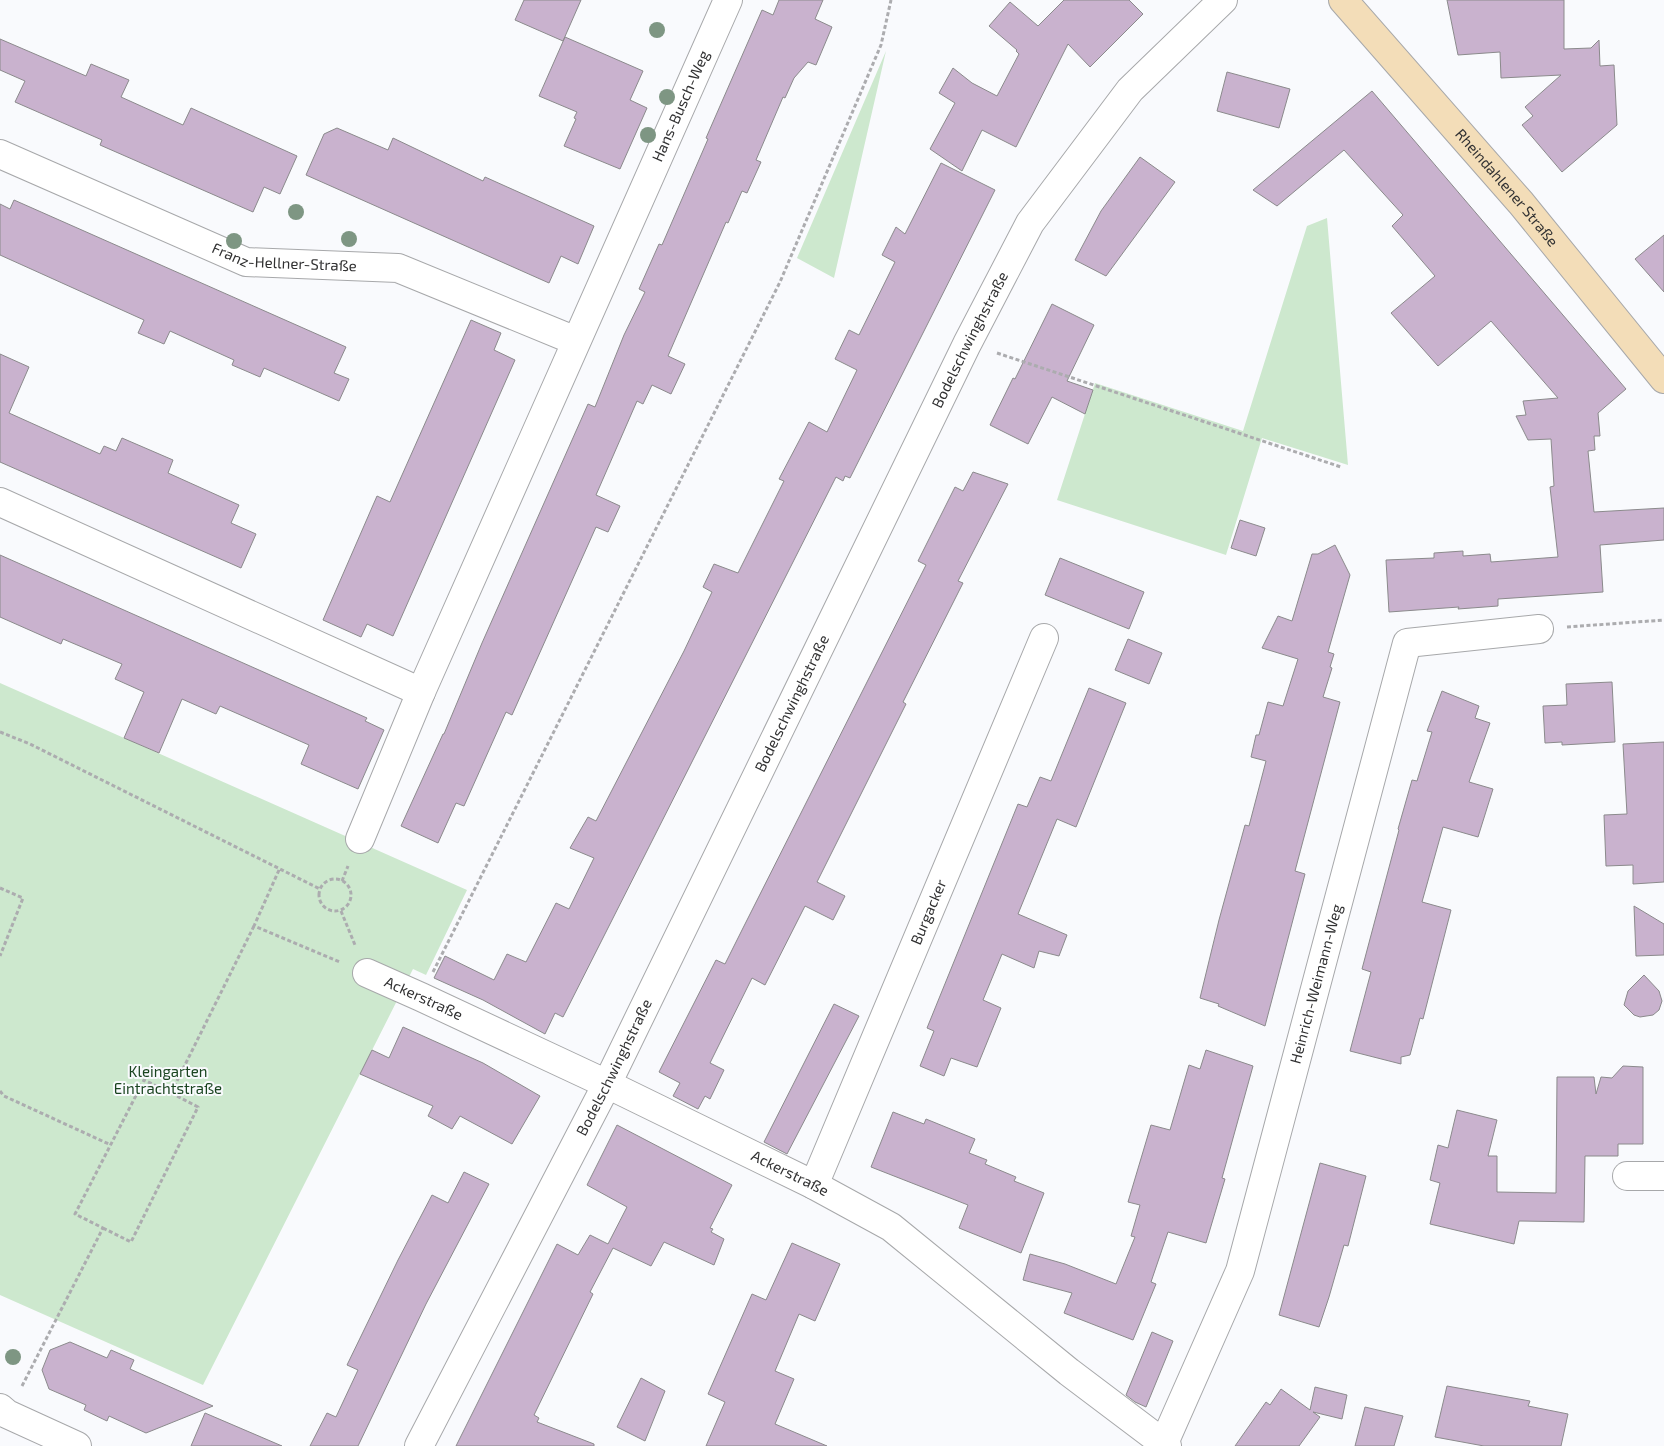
<svg xmlns="http://www.w3.org/2000/svg" width="1664" height="1446" font-family="'Exo 2',sans-serif">
	<rect width="100%" height="100%" fill="#f9fafd"/>
	<path fill="#cde8ce" d="M 886,51 L 834,278 L 797,258 Z
		M 1327,218 L 1348,465 L 1262,438 L 1226,555 L 1057,500 L 1095,383 L 1243,431 L 1307,226 Z
		M 0,683 L 467,890 L 426,975 L 413,969 L 203,1385 L 0,1295 Z"/>
	<path fill="#c9b2ce" stroke="#8b8a8c" d="M 524,0 L 581,0 L 563,41 L 515,20 Z
		M 779,0 L 823,0 L 815,19 L 832,27 L 816,65 L 808,62 L 794,78 L 785,98 L 783,97 L 756,160 L 761,162 L 747,193 L 742,191 L 728,223 L 726,222 L 668,356 L 685,364 L 671,394 L 652,385 L 643,404 L 637,401 L 596,495 L 620,506 L 608,532 L 596,527 L 512,715 L 506,712 L 464,806 L 456,803 L 438,843 L 401,826 L 443,734 L 444,734 L 482,643 L 588,404 L 595,407 L 624,335 L 645,292 L 639,289 L 659,244 L 662,245 L 708,139 L 706,138 L 762,10 L 773,15 Z
		M 1064,0 L 1129,0 L 1143,14 L 1090,67 L 1068,44 L 1016,147 L 982,130 L 962,171 L 930,149 L 955,103 L 939,93 L 953,68 L 972,83 L 997,96 L 1019,54 L 1016,51 L 1017,50 L 989,26 L 1010,2 L 1038,26 Z
		M 1447,0 L 1564,0 L 1564,49 L 1591,48 L 1599,40 L 1600,66 L 1614,65 L 1617,125 L 1562,172 L 1522,125 L 1533,116 L 1525,107 L 1561,75 L 1501,78 L 1500,52 L 1458,55 Z
		M 565,37 L 643,71 L 630,100 L 647,108 L 620,169 L 564,146 L 576,119 L 574,118 L 577,112 L 539,96 Z
		M 0,39 L 86,76 L 91,64 L 129,80 L 121,97 L 183,125 L 191,108 L 297,156 L 280,194 L 264,187 L 253,212 L 100,145 L 102,140 L 15,102 L 25,81 L 0,70 Z
		M 1227,72 L 1290,89 L 1279,128 L 1217,111 Z
		M 1372,91 L 1626,389 L 1598,413 L 1600,436 L 1594,436 L 1595,450 L 1588,451 L 1594,512 L 1664,508 L 1664,540 L 1600,545 L 1603,592 L 1498,599 L 1498,606 L 1458,609 L 1459,607 L 1389,612 L 1386,560 L 1434,558 L 1434,553 L 1463,551 L 1463,556 L 1490,554 L 1491,562 L 1558,557 L 1550,487 L 1554,486 L 1551,439 L 1528,440 L 1516,416 L 1526,415 L 1523,401 L 1558,398 L 1491,321 L 1438,366 L 1391,313 L 1435,276 L 1392,226 L 1403,215 L 1344,150 L 1277,206 L 1253,190 Z
		M 337,128 L 388,150 L 393,138 L 483,181 L 485,177 L 594,226 L 578,264 L 561,256 L 549,283 L 306,175 L 324,134 Z
		M 1140,157 L 1175,182 L 1106,276 L 1075,260 L 1101,211 Z
		M 941,163 L 995,190 L 850,478 L 845,476 L 843,481 L 836,477 L 563,1017 L 555,1013 L 545,1034 L 483,1000 L 434,978 L 445,956 L 494,980 L 507,954 L 526,962 L 556,903 L 569,909 L 594,858 L 570,848 L 588,817 L 596,821 L 684,651 L 712,592 L 703,587 L 714,564 L 738,573 L 784,481 L 779,479 L 809,422 L 827,432 L 857,370 L 835,359 L 849,330 L 859,335 L 895,262 L 882,255 L 896,227 L 905,234 Z
		M 14,200 L 346,347 L 334,373 L 349,379 L 339,401 L 264,368 L 260,377 L 232,365 L 234,360 L 170,331 L 164,344 L 138,333 L 144,320 L 0,255 L 0,204 L 10,209 Z
		M 1664,235 L 1664,292 L 1635,259 Z
		M 1052,304 L 1094,325 L 1067,381 L 1093,390 L 1085,414 L 1052,397 L 1028,444 L 990,425 L 1013,378 L 1015,379 Z
		M 471,320 L 501,333 L 494,350 L 515,360 L 393,636 L 367,624 L 361,637 L 323,620 L 377,496 L 390,502 Z
		M 0,354 L 29,367 L 9,413 L 100,454 L 104,446 L 116,451 L 122,438 L 173,460 L 168,473 L 239,505 L 231,523 L 256,534 L 241,568 L 0,462 Z
		M 973,472 L 1008,484 L 958,581 L 963,583 L 903,702 L 906,704 L 817,882 L 845,896 L 833,920 L 805,906 L 765,985 L 752,978 L 710,1063 L 724,1070 L 710,1099 L 705,1096 L 698,1109 L 673,1096 L 680,1083 L 659,1072 L 716,960 L 725,964 L 743,928 L 926,565 L 918,561 L 955,487 L 963,491 Z
		M 1240,520 L 1265,528 L 1256,556 L 1231,548 Z
		M 1335,545 L 1350,575 L 1328,652 L 1334,654 L 1330,667 L 1332,668 L 1323,697 L 1340,702 L 1295,871 L 1305,874 L 1265,1026 L 1218,1006 L 1219,1004 L 1200,998 L 1219,920 L 1245,825 L 1249,826 L 1266,761 L 1251,757 L 1256,735 L 1259,735 L 1268,702 L 1283,706 L 1298,659 L 1262,648 L 1278,616 L 1292,621 L 1312,554 L 1318,554 Z
		M 0,555 L 367,718 L 365,721 L 384,730 L 358,789 L 301,764 L 309,745 L 220,706 L 216,714 L 182,699 L 159,753 L 124,738 L 144,692 L 115,679 L 122,664 L 63,639 L 61,644 L 0,617 Z
		M 1060,558 L 1144,592 L 1129,629 L 1045,595 Z
		M 1128,639 L 1162,653 L 1149,684 L 1115,670 Z
		M 1612,682 L 1615,742 L 1562,745 L 1562,742 L 1545,743 L 1543,706 L 1567,705 L 1566,684 Z
		M 1089,688 L 1126,703 L 1076,827 L 1057,819 L 1018,914 L 1067,935 L 1059,956 L 1039,951 L 1034,968 L 1002,954 L 983,1000 L 1001,1008 L 977,1067 L 951,1058 L 944,1076 L 920,1066 L 934,1031 L 927,1028 L 1018,804 L 1027,807 L 1040,777 L 1051,781 Z
		M 1442,691 L 1479,706 L 1475,718 L 1490,723 L 1469,782 L 1493,789 L 1478,837 L 1443,827 L 1422,902 L 1451,910 L 1423,1019 L 1420,1018 L 1410,1055 L 1401,1057 L 1401,1064 L 1350,1051 L 1371,972 L 1362,969 L 1399,830 L 1398,829 L 1412,780 L 1417,781 L 1432,732 L 1427,731 Z
		M 1664,742 L 1664,882 L 1633,884 L 1633,865 L 1606,866 L 1604,815 L 1627,814 L 1623,744 Z
		M 1634,906 L 1664,924 L 1664,955 L 1636,956 Z
		M 1644,975 L 1659,991 L 1662,1001 L 1659,1010 L 1653,1015 L 1640,1017 L 1634,1015 L 1624,1005 L 1628,991 Z
		M 834,1004 L 859,1016 L 787,1154 L 764,1142 Z
		M 403,1027 L 483,1063 L 540,1096 L 512,1144 L 460,1116 L 452,1129 L 428,1116 L 433,1106 L 360,1074 L 372,1050 L 389,1058 Z
		M 1206,1050 L 1253,1066 L 1222,1178 L 1225,1179 L 1206,1243 L 1168,1232 L 1151,1282 L 1156,1284 L 1133,1340 L 1064,1313 L 1072,1293 L 1023,1280 L 1030,1254 L 1065,1264 L 1116,1284 L 1135,1237 L 1131,1236 L 1140,1205 L 1128,1202 L 1151,1125 L 1170,1130 L 1189,1065 L 1200,1069 Z
		M 1623,1066 L 1643,1067 L 1643,1144 L 1618,1144 L 1618,1156 L 1585,1156 L 1584,1222 L 1519,1221 L 1514,1244 L 1430,1224 L 1440,1183 L 1430,1180 L 1438,1145 L 1448,1148 L 1457,1110 L 1497,1120 L 1488,1156 L 1497,1156 L 1497,1192 L 1556,1193 L 1557,1077 L 1594,1077 L 1596,1094 L 1601,1077 L 1612,1078 Z
		M 893,1112 L 924,1124 L 926,1119 L 975,1139 L 969,1153 L 987,1160 L 985,1164 L 1016,1177 L 1014,1181 L 1044,1193 L 1021,1253 L 959,1228 L 968,1205 L 871,1167 Z
		M 617,1125 L 732,1185 L 710,1228 L 713,1229 L 711,1232 L 724,1239 L 714,1265 L 664,1242 L 651,1266 L 613,1248 L 590,1292 L 593,1294 L 534,1415 L 539,1418 L 537,1422 L 594,1444 L 594,1446 L 456,1446 L 557,1244 L 578,1255 L 590,1235 L 608,1244 L 627,1207 L 587,1185 Z
		M 1320,1163 L 1366,1176 L 1348,1246 L 1344,1245 L 1329,1297 L 1319,1327 L 1279,1315 Z
		M 464,1172 L 489,1184 L 426,1304 L 358,1446 L 310,1446 L 327,1413 L 336,1417 L 358,1370 L 347,1365 L 398,1260 L 432,1195 L 448,1203 Z
		M 792,1243 L 840,1264 L 815,1321 L 799,1314 L 775,1371 L 794,1379 L 775,1424 L 827,1446 L 706,1446 L 725,1402 L 708,1394 L 752,1294 L 766,1300 Z
		M 1152,1332 L 1173,1341 L 1146,1407 L 1135,1402 L 1126,1395 Z
		M 70,1342 L 107,1358 L 111,1350 L 134,1360 L 130,1369 L 213,1406 L 146,1433 L 109,1416 L 107,1421 L 84,1410 L 86,1405 L 49,1389 L 42,1370 L 50,1350 Z
		M 641,1378 L 665,1391 L 645,1441 L 617,1427 Z
		M 1447,1386 L 1530,1401 L 1528,1406 L 1568,1414 L 1561,1446 L 1484,1446 L 1435,1437 Z
		M 1315,1387 L 1347,1395 L 1342,1419 L 1313,1412 L 1320,1417 L 1299,1446 L 1235,1446 L 1266,1402 L 1270,1405 L 1281,1389 L 1310,1410 Z
		M 1365,1407 L 1403,1416 L 1394,1446 L 1355,1446 Z
		M 205,1413 L 282,1446 L 191,1446 Z"/>
	<g fill="none" stroke-linecap="round" stroke-linejoin="round">
		<defs>
			<g id="street">
				<path id="s1" d="M 0,154 L 246,262 L 398,268 L 576,341"/>
				<path d="M 0,502 L 421,692"/>
				<path id="s2" d="M 360,839 L 421,692 L 728,0"/>
				<path id="s3" d="M 367,973 L 421,997 L 607,1084 L 814,1185 L 891,1227 L 1069,1372 L 1167,1446"/>
				<path d="M 1627,1176 L 1664,1176"/>
				<path id="s4" d="M 814,1185 L 1044,638"/>
				<path d="M 0,1408 L 7,1414 L 77,1446"/>
				<path id="s5" d="M 1164,1443 L 1240,1271 L 1407,643 L 1539,629"/>
				<path id="s6" d="M 419,1446 L 607,1084 L 967,344 L 1030,223 L 1130,90 L 1223,0"/>
			</g>
			<g id="secondary">
				<path id="s7" d="M 1343,0 L 1521,203 L 1664,379"/>
			</g>
		</defs>
		<use href="#street" stroke="#a7a8aa" stroke-width="30"/>
		<use href="#secondary" stroke="#a7a8aa" stroke-width="30"/>
		<path stroke="#acacaf" stroke-width="3" stroke-dasharray="4 2.5" stroke-linecap="butt" d="M 997,353 L 1341,467
			M 1567,627 L 1664,620
			M 0,732 L 30,744 L 320,889
			M 279,870 L 254,926 L 340,962
			M319 895a16 16 0 1 1 32 0a16 16 0 1 1-32 0Z
			M 342,881 L 348,866
			M 0,888 L 23,898 L 0,956
			M 341,911 L 355,945
			M 433,972 L 780,282 L 881,45 L 891,0
			M 0,1091 L 4,1096 L 111,1145
			M 103,1228 L 131,1242 L 198,1107 L 171,1093
			M 22,1386 L 103,1228 L 75,1214 L 144,1080 L 171,1093 L 254,926"/>
		<use href="#street" stroke="#fff" stroke-width="28"/>
		<use href="#secondary" stroke="#f3ddb8" stroke-width="28"/>
	</g>
	<g fill="#7e9683">
		<circle cx="657" cy="30" r="8"/>
		<circle cx="667" cy="97" r="8"/>
		<circle cx="648" cy="135" r="8"/>
		<circle cx="296" cy="212" r="8"/>
		<circle cx="349" cy="239" r="8"/>
		<circle cx="234" cy="241" r="8"/>
		<circle cx="13" cy="1357" r="8"/>
	</g>
	<g text-anchor="middle" stroke-width="4" stroke-linejoin="round" paint-order="stroke">
		<g font-size="15" fill="#313132" stroke="#f9fafd">
			<text dy="5" stroke="none"><textPath href="#s2" startOffset="800">Hans-Busch-Weg</textPath></text>
			<text dy="5" stroke="none"><textPath href="#s7" startOffset="249">Rheindahlener Straße</textPath></text>
			<text dy="5" stroke="none"><textPath href="#s1" startOffset="306">Franz-Hellner-Straße</textPath></text>
			<text dy="5" stroke="none"><textPath href="#s6" startOffset="1236">Bodelschwinghstraße</textPath></text>
			<text dy="5" stroke="none"><textPath href="#s6" startOffset="831">Bodelschwinghstraße</textPath></text>
			<text dy="5" stroke="none"><textPath href="#s4" startOffset="296">Burgacker</textPath></text>
			<text dy="5" stroke="none"><textPath href="#s5" startOffset="485">Heinrich-Weimann-Weg</textPath></text>
			<text dy="5" stroke="none"><textPath href="#s3" startOffset="62">Ackerstraße</textPath></text>
			<text dy="5" stroke="none"><textPath href="#s6" startOffset="426">Bodelschwinghstraße</textPath></text>
			<text dy="5" stroke="none"><textPath href="#s3" startOffset="468">Ackerstraße</textPath></text>
		</g>
		<g font-size="15" fill="#1a4420" stroke="#f9fafd">
			<text x="168" y="1077">Kleingarten<tspan x="168" dy="17">Eintrachtstraße</tspan></text>
		</g>
	</g>
</svg>
